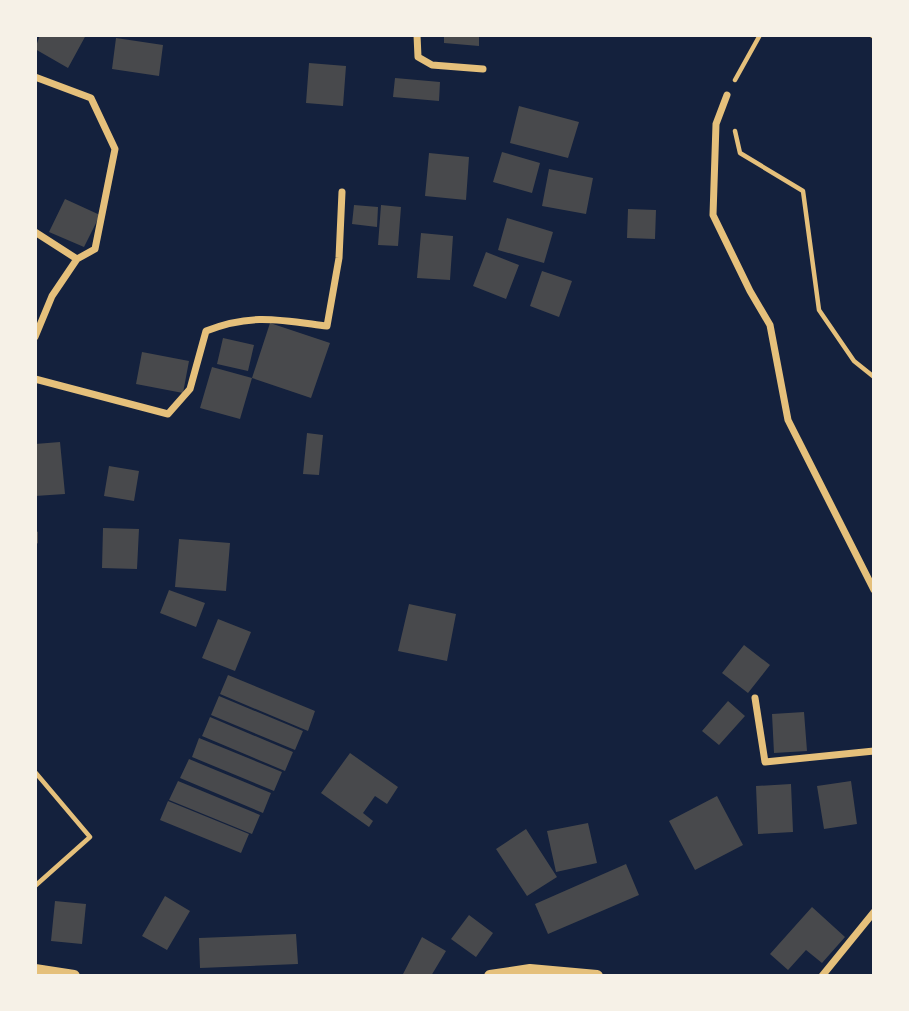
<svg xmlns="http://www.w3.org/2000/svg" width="909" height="1011" font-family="'Libre Baskerville',serif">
	<rect width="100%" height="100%" fill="#14213d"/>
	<path fill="#48494c" d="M 40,35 L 86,35 L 68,68 L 35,49 Z
		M 444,35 L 479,35 L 479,46 L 444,43 Z
		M 116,38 L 163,45 L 159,76 L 112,69 Z
		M 309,63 L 346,66 L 343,106 L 306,103 Z
		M 395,78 L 440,82 L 439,101 L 393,97 Z
		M 519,106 L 579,122 L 568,158 L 510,143 Z
		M 502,152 L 540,163 L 532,193 L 493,182 Z
		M 429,153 L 469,157 L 466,200 L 425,196 Z
		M 549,169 L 593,178 L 586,214 L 542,206 Z
		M 65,199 L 100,215 L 84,247 L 49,232 Z
		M 354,205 L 378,207 L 377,227 L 352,224 Z
		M 381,205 L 401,207 L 398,246 L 378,245 Z
		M 628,209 L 656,210 L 655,239 L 627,238 Z
		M 507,218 L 553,232 L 544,263 L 498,250 Z
		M 421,233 L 453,236 L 450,280 L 417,278 Z
		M 486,252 L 519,265 L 506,299 L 473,286 Z
		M 542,271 L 572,281 L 559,317 L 530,306 Z
		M 270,323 L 330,343 L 311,398 L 252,378 Z
		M 223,338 L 254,345 L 248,371 L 217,364 Z
		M 142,352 L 189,361 L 183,393 L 136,384 Z
		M 212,367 L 252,378 L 240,419 L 200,408 Z
		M 307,433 L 323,435 L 319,475 L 303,474 Z
		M 60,442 L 65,494 L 35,496 L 35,444 Z
		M 109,466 L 139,471 L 134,501 L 104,496 Z
		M 103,528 L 139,529 L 137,569 L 102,568 Z
		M 179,539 L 230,543 L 226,591 L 175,587 Z
		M 169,590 L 205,603 L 196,627 L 160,613 Z
		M 409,604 L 456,614 L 447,661 L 398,651 Z
		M 218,619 L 251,632 L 235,671 L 202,658 Z
		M 744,645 L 770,665 L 748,693 L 722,673 Z
		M 228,675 L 315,711 L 308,731 L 220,694 Z
		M 219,696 L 303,731 L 295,750 L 211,715 Z
		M 728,701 L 745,716 L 719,745 L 702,731 Z
		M 804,712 L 807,751 L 774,753 L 772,714 Z
		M 210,717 L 293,752 L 285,771 L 202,736 Z
		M 199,738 L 282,772 L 274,791 L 192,757 Z
		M 350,753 L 398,787 L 387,804 L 375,796 L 363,813 L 373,821 L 369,827 L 321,793 Z
		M 189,759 L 271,793 L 263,813 L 180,778 Z
		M 178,781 L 260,815 L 252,834 L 169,800 Z
		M 851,781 L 857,824 L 824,829 L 817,786 Z
		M 791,784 L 793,832 L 758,834 L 756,786 Z
		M 717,796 L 743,845 L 695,870 L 669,821 Z
		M 168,801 L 249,834 L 241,853 L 160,820 Z
		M 588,823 L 597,863 L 556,872 L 547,831 Z
		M 526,829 L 557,877 L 527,896 L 496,849 Z
		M 626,864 L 639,895 L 548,934 L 535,904 Z
		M 165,896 L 190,911 L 167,950 L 142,936 Z
		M 55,901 L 86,904 L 82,944 L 51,941 Z
		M 812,907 L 845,937 L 822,963 L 806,950 L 788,970 L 770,954 Z
		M 469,915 L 493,933 L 476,957 L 451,939 Z
		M 296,934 L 298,964 L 200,968 L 199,938 Z
		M 422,937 L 446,951 L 431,976 L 402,976 Z"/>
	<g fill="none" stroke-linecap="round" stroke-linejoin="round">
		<path stroke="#e5c07b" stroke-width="4.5" d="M 871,35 L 874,37
			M 735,80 L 760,35
			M 735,131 L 740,153 L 803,191 L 819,310 L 854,361 L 874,377
			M 35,532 L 35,543
			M 35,772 L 90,837 L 35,886"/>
		<path stroke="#e5c07b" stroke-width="7" d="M 417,35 L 418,57 L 432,65 L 483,69
			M 35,77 L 91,98 L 115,149 L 95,249 L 77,259
			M 727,95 L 716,124 L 713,215 L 750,291 L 770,325 L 788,420 L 874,590
			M 35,232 L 77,259 L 52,296 L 35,337
			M 35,379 L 168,414 L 190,389 L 206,331 C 251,313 280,320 327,326 L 339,258 L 342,192
			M 755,698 L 765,762 L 874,751
			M 822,976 L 874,912"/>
		<path stroke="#e5c07b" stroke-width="12" d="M 35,970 L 74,976
			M 490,976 L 530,970 L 597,976"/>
	</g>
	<rect width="909" height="1011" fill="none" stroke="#f6f1e7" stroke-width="74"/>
</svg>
